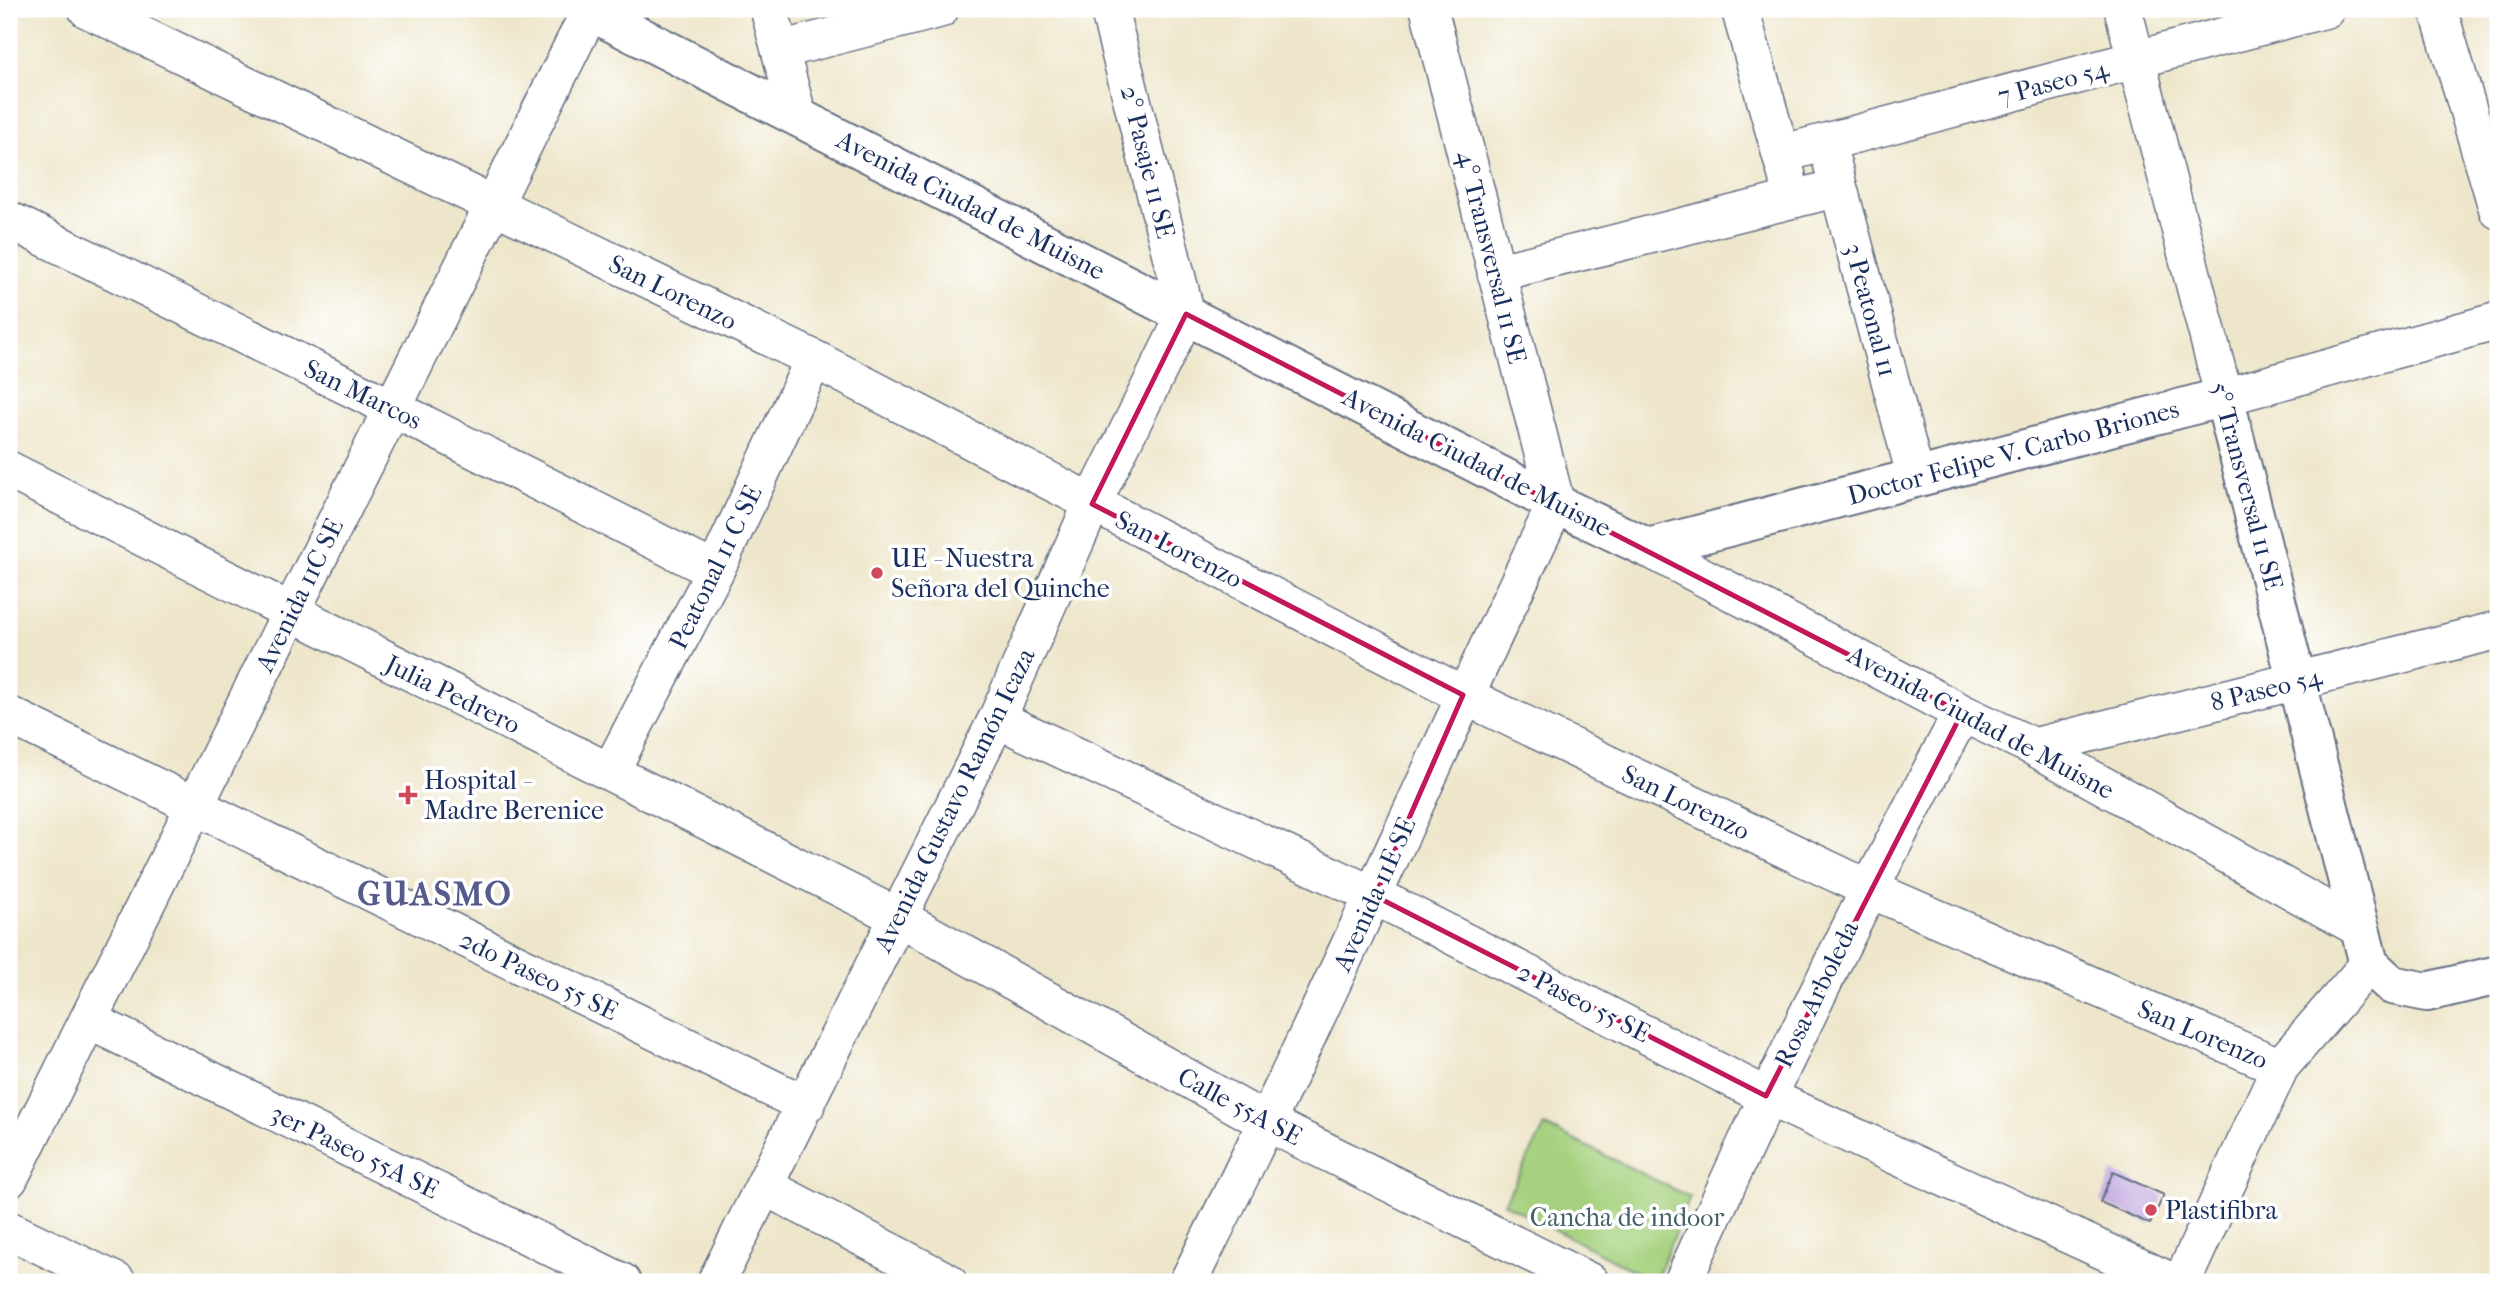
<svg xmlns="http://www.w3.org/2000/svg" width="2507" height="1291" font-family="'IM FELL French Canon',serif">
	<rect width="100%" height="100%" fill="#fff"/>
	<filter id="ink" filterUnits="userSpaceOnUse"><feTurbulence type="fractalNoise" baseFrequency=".0143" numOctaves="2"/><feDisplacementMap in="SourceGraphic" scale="14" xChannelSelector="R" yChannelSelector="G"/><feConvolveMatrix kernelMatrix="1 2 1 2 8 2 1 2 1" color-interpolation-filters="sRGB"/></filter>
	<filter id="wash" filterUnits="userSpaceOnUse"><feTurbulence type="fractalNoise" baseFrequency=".00686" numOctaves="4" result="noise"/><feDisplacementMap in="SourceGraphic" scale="28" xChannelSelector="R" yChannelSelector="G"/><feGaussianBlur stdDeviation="1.57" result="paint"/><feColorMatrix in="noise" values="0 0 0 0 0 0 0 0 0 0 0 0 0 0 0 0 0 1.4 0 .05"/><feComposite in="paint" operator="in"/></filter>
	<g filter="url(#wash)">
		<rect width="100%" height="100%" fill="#eee6ca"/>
		<path fill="#a6d17e" stroke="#60806e" stroke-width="2" d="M 1545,1126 L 1690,1197 L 1655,1282 L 1504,1203 Z"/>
		<g id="blocks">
			<path fill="#c5ade2" d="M 2113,1172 L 2164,1195 L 2150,1224 L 2100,1202 Z"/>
		</g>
	</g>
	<g filter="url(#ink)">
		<use href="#blocks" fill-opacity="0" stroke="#656f84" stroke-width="2"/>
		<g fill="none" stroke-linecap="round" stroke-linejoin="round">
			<defs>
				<path id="minor" d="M 87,9 L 814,359 L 1463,695 L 1867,888 L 2280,1067
					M 769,9 L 798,117
					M 1740,9 L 1787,176
					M 2123,9 L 2224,397 L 2498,321
					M 2438,9 L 2498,210
					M 780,50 L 940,9
					M 1781,154 L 2326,9
					M 1832,163 L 1916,478
					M 9,220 L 392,408 L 715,571
					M 1496,273 L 1838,188
					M 9,470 L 898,917 L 1268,1123 L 1590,1282
					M 1648,548 L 1962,713 L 2034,747 L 2361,929
					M 9,715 L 806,1105
					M 997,719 L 1375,896 L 1766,1096 L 2172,1282
					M 2034,747 L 2498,630
					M 610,772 L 715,571 L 814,359
					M 88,1020 L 622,1282
					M 9,1179 L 590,11
					M 764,1186 L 948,1282
					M 9,1230 L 117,1282
					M 716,1282 L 997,719 L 1092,504 L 1186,314 L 1109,9
					M 1188,1282 C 1317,1026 1431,763 1556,504 L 1429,9
					M 1683,1282 C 1769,1089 1861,900 1962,713
					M 2182,1282 L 2280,1067 L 2369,964"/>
				<path id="tertiary" d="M 586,9 L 1556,504 L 1648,548 L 2224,397 L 2369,964 L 2392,985 L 2427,992 L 2498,975"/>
			</defs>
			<use href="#minor" stroke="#656f84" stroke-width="40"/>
			<use href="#tertiary" stroke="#656f84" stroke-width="42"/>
			<use href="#minor" stroke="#fff" stroke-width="37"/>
			<use href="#tertiary" stroke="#fff" stroke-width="38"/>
		</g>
	</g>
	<path fill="none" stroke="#c2185b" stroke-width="5" stroke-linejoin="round" d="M 1186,314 L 1962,713 L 1766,1096 L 1375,896 L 1463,695 L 1092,504 Z"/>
	<g fill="#d1495b" stroke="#fff" stroke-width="2.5">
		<circle cx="877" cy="573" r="7"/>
		<path d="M404.5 784.5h7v7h7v7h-7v7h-7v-7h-7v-7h7z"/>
		<circle cx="2151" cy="1210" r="7"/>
	</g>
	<g text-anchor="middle" stroke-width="7" stroke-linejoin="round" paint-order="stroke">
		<g font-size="26" fill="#1b2f5e" stroke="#fff">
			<text transform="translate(2053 82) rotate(-15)" y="9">7 Paseo 54</text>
			<text transform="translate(1148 162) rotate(76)" y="9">2° Pasaje 11 SE</text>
			<text transform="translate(971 205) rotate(27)" y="9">Avenida Ciudad de Muisne</text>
			<text transform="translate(1492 257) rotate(76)" y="9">4° Transversal 11 SE</text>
			<text transform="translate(673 292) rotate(26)" y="9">San Lorenzo</text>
			<text transform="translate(1871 310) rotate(75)" y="9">3 Peatonal 11</text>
			<text transform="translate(363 394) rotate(26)" y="9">San Marcos</text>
			<text transform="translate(2013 452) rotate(-15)" y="9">Doctor Felipe V. Carbo Briones</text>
			<text transform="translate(1477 462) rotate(27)" y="9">Avenida Ciudad de Muisne</text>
			<text transform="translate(2247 486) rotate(75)" y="9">5° Transversal 11 SE</text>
			<text transform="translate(1179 549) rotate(27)" y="9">San Lorenzo</text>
			<text transform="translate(715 567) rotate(-64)" y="9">Peatonal 11 C SE</text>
			<text transform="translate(299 595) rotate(-64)" y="9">Avenida 11C SE</text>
			<text transform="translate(2266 689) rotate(-14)" y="9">8 Paseo 54</text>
			<text transform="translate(453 694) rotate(26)" y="9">Julia Pedrero</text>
			<text transform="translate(1981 722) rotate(28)" y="9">Avenida Ciudad de Muisne</text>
			<text transform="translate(954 800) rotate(-64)" y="9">Avenida Gustavo Ramón Icaza</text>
			<text transform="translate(1686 802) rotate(26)" y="9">San Lorenzo</text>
			<text transform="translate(1374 894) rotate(-66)" y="9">Avenida 11E SE</text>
			<text transform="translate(539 975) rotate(26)" y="9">2do Paseo 55 SE</text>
			<text transform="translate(1816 994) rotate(-64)" y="9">Rosa Arboleda</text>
			<text transform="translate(1584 1002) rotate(27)" y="9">2 Paseo 55 SE</text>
			<text transform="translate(2203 1034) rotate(23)" y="9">San Lorenzo</text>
			<text transform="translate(1240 1106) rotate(28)" y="9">Calle 55A SE</text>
			<text transform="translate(355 1151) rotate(26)" y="9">3er Paseo 55A SE</text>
		</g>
		<g font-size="26" fill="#1b2f5e" stroke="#fff" text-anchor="start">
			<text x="891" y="567">UE - Nuestra<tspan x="891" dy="30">Señora del Quinche</tspan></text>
			<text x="424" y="789">Hospital -<tspan x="424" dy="30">Madre Berenice</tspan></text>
			<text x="2165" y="1219">Plastifibra</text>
		</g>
		<g font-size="26" fill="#456068" stroke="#fff">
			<text x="1627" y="1226">Cancha de indoor</text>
		</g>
		<g font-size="33" font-weight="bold" letter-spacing="2" fill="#565b8c" stroke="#fff">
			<text x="435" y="905">GUASMO</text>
		</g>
	</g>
	<rect width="2507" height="1291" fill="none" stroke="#fff" stroke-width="35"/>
</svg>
